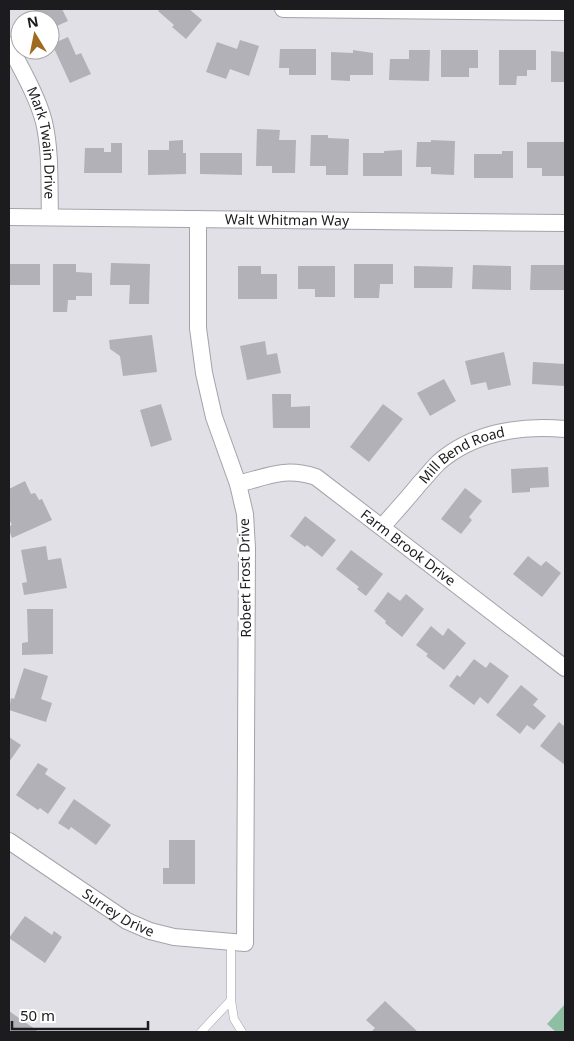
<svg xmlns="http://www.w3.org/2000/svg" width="574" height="1041" font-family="'Noto Sans',sans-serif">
	<rect width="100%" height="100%" fill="#e1e0e6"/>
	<path fill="#8ebfa3" d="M 565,1004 L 565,1032 L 556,1032 L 547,1024 Z"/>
	<path fill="#b2b1b7" d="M 33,9 L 62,9 L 68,21 L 50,29 L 50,20 L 38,20 Z
		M 160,9 L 189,9 L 202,20 L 186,39 L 172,27 L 174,25 L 158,11 Z
		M 68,37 L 76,55 L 81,53 L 91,74 L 70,83 L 52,44 Z
		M 240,40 L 259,46 L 249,76 L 230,69 L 226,79 L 206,72 L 217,42 L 237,49 Z
		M 280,49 L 316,49 L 316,75 L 289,75 L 289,68 L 279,68 Z
		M 353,50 L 373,53 L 373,75 L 350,75 L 350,81 L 331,80 L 331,52 L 353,53 Z
		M 409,50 L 430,50 L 429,81 L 389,80 L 390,59 L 409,59 Z
		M 441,50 L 478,50 L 478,68 L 469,68 L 469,77 L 441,77 Z
		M 499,50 L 536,50 L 536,70 L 527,70 L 527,76 L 517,76 L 516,85 L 499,85 Z
		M 551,51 L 565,52 L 565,82 L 551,82 Z
		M 257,129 L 280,130 L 279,140 L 296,140 L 295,173 L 272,173 L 272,166 L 256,166 Z
		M 311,135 L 328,135 L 328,138 L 349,139 L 348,175 L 326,175 L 326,166 L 310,166 Z
		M 183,140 L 183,153 L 186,153 L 186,174 L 148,175 L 148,150 L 169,150 L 169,141 Z
		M 431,140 L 455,141 L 454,175 L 431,174 L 431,167 L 416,167 L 417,142 L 431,142 Z
		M 527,142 L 565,142 L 565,176 L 542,176 L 542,168 L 527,168 Z
		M 111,143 L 122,143 L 122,173 L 84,173 L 85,148 L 104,148 L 104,152 L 111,152 Z
		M 402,150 L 402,176 L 363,176 L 363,153 L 384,153 L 384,151 Z
		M 502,151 L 513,151 L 513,178 L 474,178 L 474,154 L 502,154 Z
		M 200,153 L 242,153 L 242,175 L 200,174 Z
		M 111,263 L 150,264 L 149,304 L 129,304 L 130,285 L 110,285 Z
		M 9,264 L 40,264 L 40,285 L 9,285 Z
		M 53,264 L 76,264 L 76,272 L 92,273 L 92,296 L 76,296 L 76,300 L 68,300 L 67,312 L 53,312 Z
		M 354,264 L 393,264 L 393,284 L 380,284 L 379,298 L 354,298 Z
		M 473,265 L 511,266 L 511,290 L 472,289 Z
		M 531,265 L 565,265 L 565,290 L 530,290 Z
		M 238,266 L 261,266 L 261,274 L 277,274 L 277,299 L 238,299 Z
		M 298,266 L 335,266 L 335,297 L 315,297 L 315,289 L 298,289 Z
		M 414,266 L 453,267 L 452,288 L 414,288 Z
		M 152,335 L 157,372 L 123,376 L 120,356 L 110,349 L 109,340 Z
		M 265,341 L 267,355 L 277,353 L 281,373 L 247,380 L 240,346 Z
		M 504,352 L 511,385 L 488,390 L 486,382 L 471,385 L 465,361 Z
		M 533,362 L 565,364 L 565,386 L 532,384 Z
		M 444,379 L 456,401 L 430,416 L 417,393 Z
		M 272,394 L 291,394 L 291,407 L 310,406 L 310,428 L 273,428 Z
		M 161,404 L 172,440 L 151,447 L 140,410 Z
		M 383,404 L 403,419 L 369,462 L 350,447 Z
		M 548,467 L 549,487 L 530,488 L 530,492 L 512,493 L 511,469 Z
		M 25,481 L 31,494 L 35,493 L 39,500 L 42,499 L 52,520 L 12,538 L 9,530 L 9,526 L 12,525 L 9,519 L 9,489 Z
		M 465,488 L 482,501 L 469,517 L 472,520 L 461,534 L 441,519 Z
		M 305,516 L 336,540 L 322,557 L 307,545 L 305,547 L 290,536 Z
		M 46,546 L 48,560 L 61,558 L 67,588 L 24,595 L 22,583 L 27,582 L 21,550 Z
		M 351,550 L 383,574 L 366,596 L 357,589 L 359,587 L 336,569 Z
		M 528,556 L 541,566 L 546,561 L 561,573 L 542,597 L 513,574 Z
		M 388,592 L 400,601 L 406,594 L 424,609 L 402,637 L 385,623 L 386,621 L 374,611 Z
		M 27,609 L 53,609 L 53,654 L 22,655 L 22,643 L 28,642 Z
		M 431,626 L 443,636 L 448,628 L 466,643 L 444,670 L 426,656 L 428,654 L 416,645 Z
		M 474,659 L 486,668 L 490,662 L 509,676 L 488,704 L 480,697 L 474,705 L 449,686 L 457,675 L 460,677 Z
		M 24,668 L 48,676 L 41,699 L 52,703 L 46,722 L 9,710 L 11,698 L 14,699 Z
		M 521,685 L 538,699 L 533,705 L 546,716 L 534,730 L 527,725 L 520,734 L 496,715 Z
		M 559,722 L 565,727 L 565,765 L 540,746 Z
		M 9,737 L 21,745 L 9,762 Z
		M 38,763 L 48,769 L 45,774 L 66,788 L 48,814 L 40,808 L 38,810 L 16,795 Z
		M 74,799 L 111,825 L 96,845 L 71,827 L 69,830 L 58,823 Z
		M 169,840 L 195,840 L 195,884 L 163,884 L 163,868 L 169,868 Z
		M 25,916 L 52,935 L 54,931 L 62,937 L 45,963 L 9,938 Z
		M 385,1001 L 418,1032 L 371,1032 L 375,1028 L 366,1020 Z
		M 9,1011 L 39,1032 L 9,1032 Z"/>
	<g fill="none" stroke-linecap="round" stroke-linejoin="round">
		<defs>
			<path id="lane" d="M 231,1000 L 234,1019 L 242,1032
				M 201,1032 L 231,1000 L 231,942"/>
			<g id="street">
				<path d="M 283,9 L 565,12"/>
				<path id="s1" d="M 9,45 C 21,69 37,95 44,122 C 51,152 49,185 50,217"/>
				<path id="s2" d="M 9,217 L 565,223"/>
				<path id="s3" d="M 238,484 C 269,476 285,467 316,477 L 565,668"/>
				<path id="s4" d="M 382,527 C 395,512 408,498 420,483 C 426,477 432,469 438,463 C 473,432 521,425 565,429"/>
				<path id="s5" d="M 9,841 L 127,921 L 150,931 L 174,937 L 245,943 L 247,548 L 245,514 L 238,484 L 214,417 L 204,373 L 198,328 L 198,219"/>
			</g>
		</defs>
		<use href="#lane" stroke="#a5a3aa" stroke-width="9"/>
		<use href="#street" stroke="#a5a3aa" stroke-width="18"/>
		<use href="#lane" stroke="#fff" stroke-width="8"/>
		<use href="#street" stroke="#fff" stroke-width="16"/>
	</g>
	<g text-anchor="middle" stroke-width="5" stroke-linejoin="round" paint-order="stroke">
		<g font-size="14" fill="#1c1b1e" stroke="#fff">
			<text dy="5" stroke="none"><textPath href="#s1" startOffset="105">Mark Twain Drive</textPath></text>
			<text dy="5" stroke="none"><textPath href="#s2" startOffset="278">Walt Whitman Way</textPath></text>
			<text dy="5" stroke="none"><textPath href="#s4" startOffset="110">Mill Bend Road</textPath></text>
			<text dy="5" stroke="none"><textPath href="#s3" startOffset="196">Farm Brook Drive</textPath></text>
			<text transform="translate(245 578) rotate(-91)" y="5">Robert Frost Drive</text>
			<text dy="5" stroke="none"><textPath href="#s5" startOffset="131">Surrey Drive</textPath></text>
		</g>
	</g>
	<rect width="574" height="1041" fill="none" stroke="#1c1b1e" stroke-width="20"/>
	<g transform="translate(35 35) rotate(350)"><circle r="24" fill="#ffffff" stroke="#a4a4a5"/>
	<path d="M0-4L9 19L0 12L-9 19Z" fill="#9e6b21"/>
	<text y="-8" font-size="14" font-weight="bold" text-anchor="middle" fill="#1c1b1e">N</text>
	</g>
	<path d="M12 1021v8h136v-8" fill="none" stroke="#1c1b1e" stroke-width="2.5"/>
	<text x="20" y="1021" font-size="15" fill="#1c1b1e" stroke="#ffffff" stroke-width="4" paint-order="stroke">50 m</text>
</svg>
